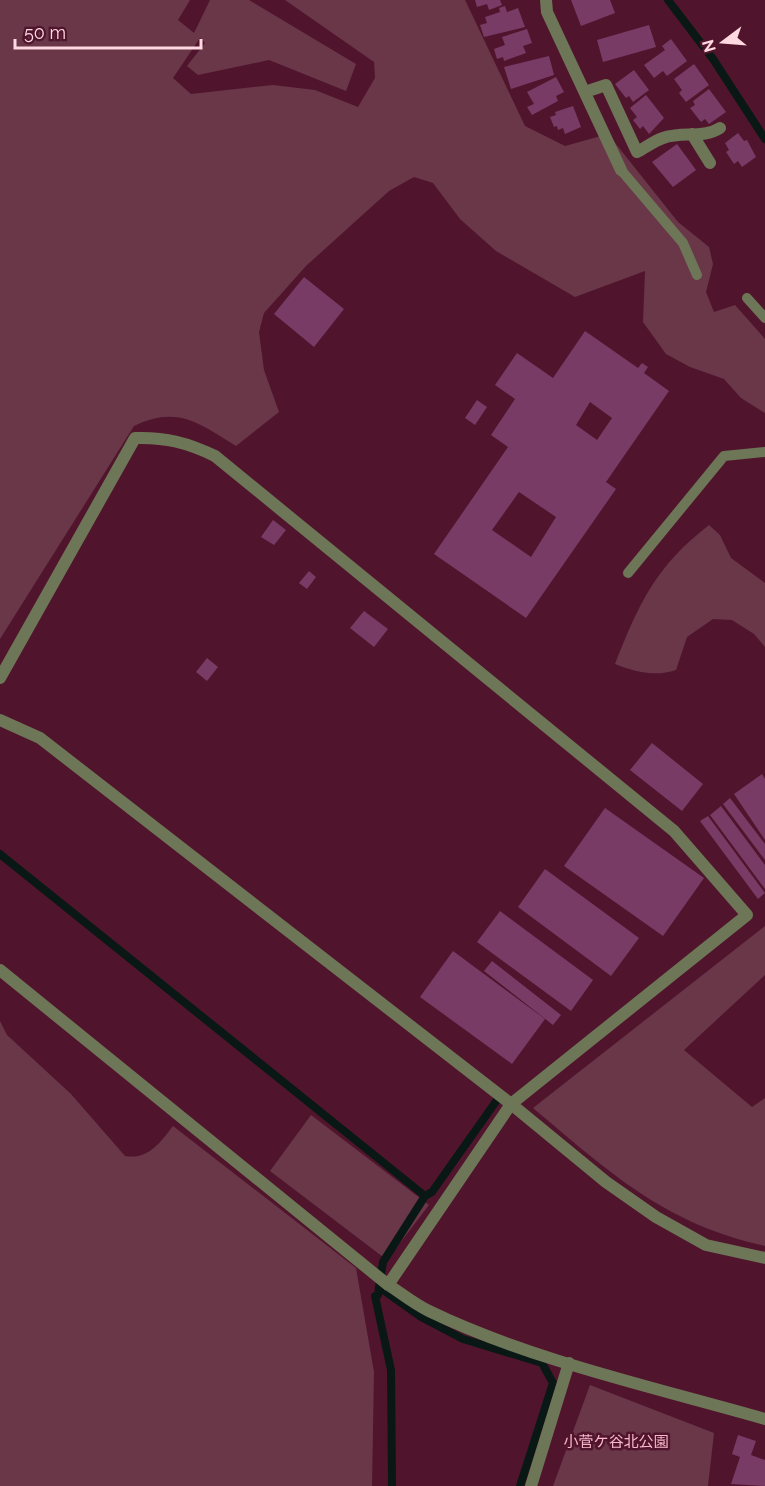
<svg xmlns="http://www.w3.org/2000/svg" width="765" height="1486" font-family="Raleway,'Noto Sans JP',sans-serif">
	<rect width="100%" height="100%" fill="#50152c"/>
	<path fill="#693748" d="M 0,0 L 190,0 L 178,20 L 194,33 L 210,0 L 249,0 L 356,64 L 346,91 L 269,60 L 198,75 L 187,66 L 205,43 L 200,38 L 173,78 L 191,94 L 273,85 L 315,90 L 358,107 L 375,78 L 374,62 L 285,0 L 465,0 L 525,126 L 565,146 L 608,134 L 678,222 L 709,247 L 713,264 L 706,292 L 714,312 L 735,305 L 765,339 L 765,413 L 741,398 L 724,379 L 690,367 L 666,354 L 643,322 L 645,271 L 575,297 L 496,251 L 460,219 L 433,183 L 414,177 L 389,191 L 306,266 L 264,313 L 259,332 L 264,370 L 279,412 L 236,446 C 199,423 177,405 134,426 L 0,639 Z
		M 709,525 L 720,535 L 731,558 L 765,583 L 765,647 L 754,634 L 732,620 L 713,619 L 687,637 L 676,670 C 655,677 635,672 615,664 C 639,603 656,566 709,525 Z
		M 765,926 L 765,975 L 684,1050 L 752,1107 L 765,1098 L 765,1246 C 665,1224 609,1172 533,1108 Z
		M 0,1021 L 7,1035 L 71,1094 L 125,1156 C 148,1160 160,1143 173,1126 L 356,1268 L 374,1372 L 372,1486 L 0,1486 Z
		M 311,1115 L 429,1205 L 387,1260 L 270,1171 Z
		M 590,1385 L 714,1433 L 708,1486 L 553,1486 Z"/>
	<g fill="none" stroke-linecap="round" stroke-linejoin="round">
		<path stroke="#0a1815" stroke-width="8" d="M 668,0 L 713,59 L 765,139
			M 0,854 L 425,1196
			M 497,1100 L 432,1192 L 425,1196 L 383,1262 L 379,1287 L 421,1317 L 463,1339 L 542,1363 L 553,1383 L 520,1486
			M 379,1287 L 378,1295 L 375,1296 L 391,1370 L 392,1486"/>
	</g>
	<path fill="#783b66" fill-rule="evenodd" d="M 475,0 L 500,0 L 502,5 L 489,10 L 487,4 L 477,7 Z
		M 571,0 L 610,0 L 615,13 L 581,26 Z
		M 505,6 L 507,12 L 518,8 L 525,27 L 484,37 L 480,25 L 487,23 L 485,17 L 500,12 L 499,8 Z
		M 649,25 L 656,47 L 603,62 L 597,40 Z
		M 527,29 L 532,43 L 523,46 L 526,53 L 504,61 L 503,57 L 497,59 L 494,49 L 505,45 L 502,37 Z
		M 671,39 L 687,61 L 667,76 L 663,71 L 654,78 L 644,65 L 665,50 L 662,46 Z
		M 549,56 L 554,75 L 511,89 L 504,67 Z
		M 694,64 L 709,85 L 686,102 L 679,93 L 682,90 L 674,79 Z
		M 634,70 L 649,90 L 633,102 L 629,96 L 626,98 L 615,84 Z
		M 556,77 L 564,92 L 556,96 L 558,101 L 532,115 L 527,107 L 534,104 L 527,92 Z
		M 709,89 L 726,112 L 709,124 L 705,119 L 701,122 L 690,108 L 695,105 L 693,101 Z
		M 646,95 L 664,118 L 649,134 L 643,126 L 640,129 L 633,120 L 637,117 L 630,108 Z
		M 573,106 L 581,127 L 565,134 L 563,128 L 558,130 L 557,126 L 554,127 L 550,117 L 556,115 L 555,112 Z
		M 738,133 L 744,141 L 747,140 L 756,157 L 742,167 L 738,161 L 734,164 L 726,152 L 729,150 L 725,143 Z
		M 677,144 L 696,170 L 673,187 L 652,162 Z
		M 304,277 L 344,309 L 314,347 L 274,314 Z
		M 585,331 L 638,368 L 642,363 L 648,367 L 644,373 L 669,391 L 606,482 L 616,489 L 526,618 L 434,554 L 508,447 L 491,435 L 515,399 L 495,385 L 517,353 L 553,378 ZM 590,402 L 612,418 L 597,440 L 576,425 ZM 519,492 L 556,517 L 531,557 L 492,530 Z
		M 477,400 L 487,407 L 475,425 L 465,418 Z
		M 273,520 L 286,530 L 274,545 L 261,537 Z
		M 309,571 L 316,577 L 307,589 L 299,583 Z
		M 364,611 L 388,629 L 374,647 L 350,628 Z
		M 207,658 L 218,667 L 207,681 L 196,672 Z
		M 652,743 L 703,784 L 682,811 L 630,770 Z
		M 762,774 L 765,779 L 765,840 L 734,794 Z
		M 730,798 L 765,844 L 765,860 L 723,804 Z
		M 721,806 L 765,865 L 765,889 L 710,815 Z
		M 605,808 L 704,878 L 663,936 L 564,866 Z
		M 708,816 L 765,893 L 758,899 L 700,821 Z
		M 545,869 L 639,938 L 611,976 L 518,907 Z
		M 500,911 L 593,980 L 571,1011 L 477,942 Z
		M 453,951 L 545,1019 L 512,1064 L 420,997 Z
		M 492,961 L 561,1015 L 553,1025 L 484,971 Z
		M 738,1435 L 756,1441 L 751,1455 L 765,1460 L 765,1486 L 731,1484 L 740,1457 L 732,1454 Z"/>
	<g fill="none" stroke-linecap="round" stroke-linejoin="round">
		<path stroke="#6e7658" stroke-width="10" d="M 621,170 L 683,243 L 697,275
			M 747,298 L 765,318
			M 628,573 L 724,456 L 765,452"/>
		<path stroke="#6e7658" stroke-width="12" d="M 546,0 L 547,12 L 621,170
			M 585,92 L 606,85 L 637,152 C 645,148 654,141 663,138 C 682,131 703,139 720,128
			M 692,134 L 710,163
			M 0,678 L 135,438 C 166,437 188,443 215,456 L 674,831 L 747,915 L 511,1104 L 388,1285
			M 0,720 L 40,738 L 511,1104 L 606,1182 L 656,1217 L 706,1245 L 765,1258
			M 0,970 L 387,1284 C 401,1293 414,1304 429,1311 C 530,1360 657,1388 765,1419
			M 531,1486 L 569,1363"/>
	</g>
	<g text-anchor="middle" stroke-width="5" stroke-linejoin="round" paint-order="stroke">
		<g font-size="15" fill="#f8b7c9" stroke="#50152c">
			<text x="616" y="1447">小菅ケ谷北公園</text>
		</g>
	</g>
	<g transform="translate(723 42) rotate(254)" stroke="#50152c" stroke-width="4.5" paint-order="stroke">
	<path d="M0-4.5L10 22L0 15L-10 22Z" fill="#ffd8e2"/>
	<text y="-9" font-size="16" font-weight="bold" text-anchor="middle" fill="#ffd8e2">N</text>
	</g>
	<path d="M15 39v9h186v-9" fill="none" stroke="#ffd8e2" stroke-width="3"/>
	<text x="24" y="39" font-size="18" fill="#ffd8e2" stroke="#50152c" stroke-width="4.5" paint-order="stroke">50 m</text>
</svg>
